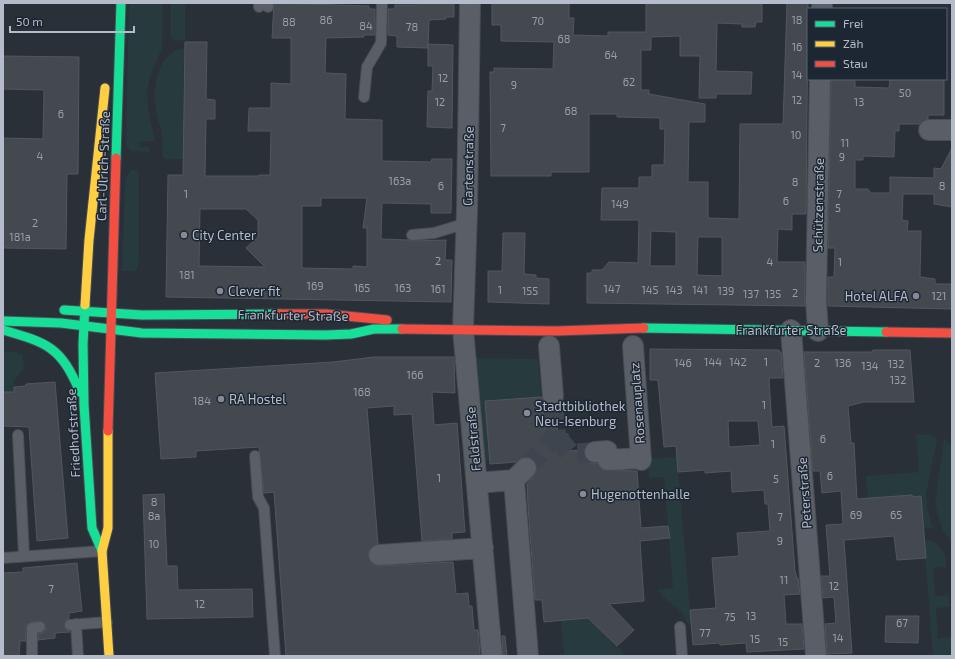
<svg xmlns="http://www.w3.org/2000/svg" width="955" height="659" font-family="'Exo 2',sans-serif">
	<rect width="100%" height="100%" fill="#2a3038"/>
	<path fill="#273a3e" d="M 129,3 L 163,3 L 162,48 L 150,76 L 147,92 L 148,110 L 155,141 L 140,141 L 139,147 L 149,147 L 149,152 L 132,151 L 126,146 Z
		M 171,3 L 185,3 L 185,41 L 174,40 L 171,37 Z
		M 184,49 L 183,159 L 164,159 C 161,153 163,144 162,137 C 161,125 155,113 155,100 C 153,82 162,49 184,49 Z
		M 131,170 L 137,170 L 139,175 L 139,263 L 136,271 L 122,271 L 125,180 Z
		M 3,351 L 16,352 L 23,355 L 24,368 L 14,381 L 15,396 L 3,392 Z
		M 476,358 L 538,359 L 541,397 L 485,401 L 489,460 L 484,460 Z
		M 916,435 L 931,435 L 937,439 L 926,494 L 927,508 L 933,529 L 923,527 L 921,496 L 913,497 L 912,495 L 879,498 L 868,502 L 866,476 L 919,472 Z
		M 944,439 L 952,447 L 952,542 L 942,529 L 935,504 Z
		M 677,457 L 691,623 L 687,623 C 685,608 664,603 658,589 L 673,588 L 664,477 L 649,478 L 648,459 Z
		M 931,540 C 942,546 947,554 946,567 L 933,568 L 935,596 L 949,595 L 949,607 L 936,608 L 938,638 L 952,637 L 952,655 L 933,655 L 924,541 Z
		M 587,618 L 624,653 L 621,656 L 564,656 L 561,621 Z"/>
	<path fill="#444950" stroke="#52575f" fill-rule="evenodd" d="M 274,3 L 369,6 L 369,9 L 375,9 L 375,35 L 364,35 L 364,37 L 326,38 L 325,73 L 346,74 L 345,119 L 382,120 L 382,161 L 431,162 L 432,159 L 452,159 L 451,213 L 431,213 L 431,204 L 382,203 L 381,239 L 408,240 L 413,241 L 446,240 L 445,260 L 452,260 L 451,302 L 166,297 L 168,175 L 183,175 L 185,42 L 207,42 L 206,99 L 215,100 L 215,119 L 206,119 L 205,176 L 259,176 L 259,175 L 270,175 L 271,131 L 248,131 L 249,108 L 271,108 L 271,83 L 291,84 L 291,38 L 272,38 ZM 321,198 L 367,198 L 363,228 L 367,228 L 367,267 L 353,266 L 353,269 L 302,268 L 302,206 L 321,206 ZM 200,209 L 246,209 L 258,220 L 258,237 L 246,248 L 265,267 L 199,266 Z
		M 419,3 L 454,3 L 454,17 L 446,17 L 446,19 L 429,20 L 428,48 L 397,47 L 397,36 L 388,35 L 388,9 L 395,9 L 395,5 L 418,5 Z
		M 492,3 L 569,3 L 569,18 L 574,18 L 573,35 L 608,36 L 608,32 L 646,32 L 646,3 L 762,3 L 762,22 L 756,22 L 755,27 L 742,27 L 742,24 L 717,23 L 716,71 L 752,72 L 751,94 L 716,94 L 716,98 L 699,98 L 700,56 L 680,56 L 680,36 L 651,37 L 651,50 L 641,50 L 641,90 L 649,90 L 649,94 L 705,104 L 705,122 L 689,122 L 688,182 L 708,182 L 708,218 L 739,219 L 740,124 L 783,124 L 787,3 L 808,3 L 806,214 L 792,214 L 792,230 L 778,229 L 777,262 L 805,262 L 805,306 L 587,303 L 587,273 L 592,273 L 592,270 L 602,270 L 609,262 L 638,263 L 639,220 L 601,220 L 602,188 L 639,188 L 639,177 L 652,177 L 652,165 L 664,165 L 665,129 L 660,129 L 660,118 L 617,117 L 617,114 L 589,114 L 589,172 L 551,172 L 551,176 L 491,176 L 490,72 L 494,72 L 494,68 L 553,69 L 554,42 L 501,41 L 501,25 L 492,25 ZM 651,231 L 676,232 L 676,266 L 650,266 ZM 698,237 L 722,237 L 722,276 L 697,275 Z
		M 428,44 L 453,45 L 452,128 L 427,127 L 428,91 L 432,91 L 433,66 L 428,66 Z
		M 3,56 L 79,57 L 78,174 L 67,174 L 66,249 L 3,248 L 3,138 L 43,139 L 44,90 L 3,89 Z
		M 831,79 L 855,79 L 855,87 L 889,88 L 890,79 L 944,79 L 944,115 L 928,115 L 928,119 L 919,124 L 899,124 L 899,131 L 895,131 L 894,157 L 863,156 L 863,160 L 855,160 L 855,189 L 868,189 L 871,193 L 890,193 L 890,177 L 934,178 L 934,168 L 941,169 L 952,148 L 952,207 L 934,204 L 934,194 L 903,194 L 902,220 L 908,221 L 907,231 L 921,231 L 920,277 L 935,279 L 935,284 L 952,284 L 952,309 L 828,306 L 828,277 L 834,277 L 835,248 L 828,248 Z
		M 503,233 L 525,233 L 524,274 L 536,275 L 536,278 L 549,279 L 549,304 L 488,302 L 488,271 L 502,271 Z
		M 650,349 L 779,350 L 779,352 L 781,352 L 783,378 L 769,378 L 772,427 L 784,426 L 795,571 L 797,578 L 798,578 L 800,594 L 784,595 L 786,624 L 802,624 L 804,649 L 747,652 L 746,643 L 720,645 L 719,643 L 693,645 L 690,610 L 716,608 L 712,558 L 739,556 L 737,533 L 770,531 L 768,504 L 765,504 L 764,490 L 732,492 L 731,471 L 705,473 L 705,470 L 678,472 L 676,446 L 664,447 L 658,380 L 650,380 ZM 728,421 L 758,421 L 760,445 L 729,447 Z
		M 873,350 L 910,350 L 914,402 L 864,402 L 848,406 L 851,443 L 854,443 L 857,499 L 912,495 L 913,497 L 921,496 L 926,558 L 897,560 L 894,536 L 844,540 L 852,653 L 827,654 L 825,624 L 836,623 L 834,597 L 823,598 L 821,576 L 830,576 L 826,525 L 843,524 L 841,491 L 822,493 L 820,471 L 813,471 L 804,352 L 872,352 Z
		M 374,357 L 454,357 L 455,393 L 432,392 L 434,425 L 457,423 L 465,532 L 452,533 L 452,539 L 422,541 L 412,414 L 394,415 L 394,406 L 367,408 L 378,544 L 369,550 L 368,556 L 374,565 L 379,566 L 453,562 L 456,594 L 468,593 L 469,606 L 472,606 L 474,630 L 478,630 L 480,656 L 286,656 L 274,492 L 264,493 L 259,447 L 196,451 L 196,457 L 161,459 L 155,373 L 333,362 Z
		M 55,382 L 68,538 L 37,541 L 29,427 L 3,426 L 3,392 L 14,392 L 14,387 L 26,386 L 26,384 Z
		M 542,397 L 543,402 L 548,406 L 555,407 L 558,434 L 568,434 L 569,451 L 584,450 L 586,459 L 590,463 L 597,463 L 603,470 L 637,471 L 641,528 L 668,526 L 670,538 L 640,541 L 644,601 L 609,604 L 634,630 L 617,646 L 588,618 L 544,622 L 542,600 L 535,600 L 528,506 L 527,484 L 537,471 L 537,465 L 534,460 L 529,457 L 523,457 L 516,462 L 490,464 L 485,401 Z
		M 164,494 L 167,566 L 177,566 L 178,590 L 252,589 L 253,617 L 147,619 L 143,495 Z
		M 77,563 L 82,611 L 69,613 L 69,619 L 66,620 L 64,625 L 65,629 L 70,632 L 55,633 L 55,638 L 38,640 L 38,634 L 44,632 L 46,629 L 45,623 L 40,621 L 31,622 L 26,625 L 26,641 L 20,641 L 19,656 L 3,656 L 3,573 L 23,572 L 23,568 Z
		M 886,616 L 919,616 L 918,643 L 885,642 Z
		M 502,636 L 505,636 L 507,656 L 503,656 Z"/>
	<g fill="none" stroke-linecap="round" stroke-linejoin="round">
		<path stroke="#3f454e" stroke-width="20" stroke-dasharray="20 10" stroke-linecap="butt" d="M 556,436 L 571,454 L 595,452
			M 526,468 L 556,436 L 553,396"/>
		<defs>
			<path id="lane" d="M 259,7 L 259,3
				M 268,7 L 268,3
				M 364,97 L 367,67 L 381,43 L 382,3
				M 412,235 L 434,233 L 467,223
				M 18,435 L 24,556
				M 255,456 L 258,497 L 264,508 L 275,656
				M 3,558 L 102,551
				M 76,624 L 78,656
				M 70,625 L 107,622
				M 680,627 L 682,656
				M 32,656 L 32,628 L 40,627"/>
			<path id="street" d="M 470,3 L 467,211 L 463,329 L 492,656
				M 822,9 L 822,3
				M 929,130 L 952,130
				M 791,330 L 816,656
				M 818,331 L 816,301 L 820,79
				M 549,346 L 553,396
				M 633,346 L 641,460
				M 595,452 L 607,451 L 608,460 L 641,458
				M 514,480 L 528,656
				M 477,483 L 514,480 L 526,468
				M 379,555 L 483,548"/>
			<path id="fast" d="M 116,158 L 121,3
				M 85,305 L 83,344 L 84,405 L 92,528 L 102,551
				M 64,310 L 142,315 L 279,314
				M 3,321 L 61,323 L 142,333 L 326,335 L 351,334 L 374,329 L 402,329
				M 644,328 L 886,332
				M 3,330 C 48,343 61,347 80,392"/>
			<path id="slow" d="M 85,305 L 89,240 L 105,88
				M 108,431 L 108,528 L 102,551 L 109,656"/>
			<path id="jam" d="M 279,314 L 326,314 L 387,320
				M 402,329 L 556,331 L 644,328
				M 886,332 L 952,333
				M 108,431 L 116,158"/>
		</defs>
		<use href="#lane" stroke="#484c53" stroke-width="12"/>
		<use href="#street" stroke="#484c53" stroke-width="22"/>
		<use href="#fast" stroke="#484c53" stroke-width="11"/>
		<use href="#slow" stroke="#484c53" stroke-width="11"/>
		<use href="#jam" stroke="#484c53" stroke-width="11"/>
		<use href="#lane" stroke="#5a5e66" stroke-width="10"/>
		<use href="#street" stroke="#5a5e66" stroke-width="20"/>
		<use href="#fast" stroke="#16e098" stroke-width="9"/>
		<use href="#slow" stroke="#ffcf43" stroke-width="9"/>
		<use href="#jam" stroke="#f24e42" stroke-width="9"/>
	</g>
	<g fill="#848b96" stroke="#1d2633" stroke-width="1.5">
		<circle cx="184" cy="235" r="4"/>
		<circle cx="220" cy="291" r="4"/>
		<circle cx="916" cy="296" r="4"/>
		<circle cx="221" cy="399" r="4"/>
		<circle cx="527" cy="413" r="4"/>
		<circle cx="583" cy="494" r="4"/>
	</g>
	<g text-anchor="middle" stroke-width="3" stroke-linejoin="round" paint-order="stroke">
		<g font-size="11" fill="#989fab">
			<text x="326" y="24">86</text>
			<text x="797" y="24">18</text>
			<text x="538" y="25">70</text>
			<text x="289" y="26">88</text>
			<text x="366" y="30">84</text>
			<text x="412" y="31">78</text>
			<text x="564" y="43">68</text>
			<text x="797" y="51">16</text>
			<text x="611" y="59">64</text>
			<text x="797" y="79">14</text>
			<text x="443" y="82">12</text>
			<text x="629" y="86">62</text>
			<text x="514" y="89">9</text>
			<text x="905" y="97">50</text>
			<text x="797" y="104">12</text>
			<text x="440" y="106">12</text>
			<text x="859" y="106">13</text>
			<text x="571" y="115">68</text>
			<text x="61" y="118">6</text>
			<text x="503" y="132">7</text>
			<text x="796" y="139">10</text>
			<text x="845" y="147">11</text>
			<text x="40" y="160">4</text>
			<text x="842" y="161">9</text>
			<text x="400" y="185">163a</text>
			<text x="795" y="186">8</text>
			<text x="441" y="190">6</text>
			<text x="942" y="190">8</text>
			<text x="186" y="198">1</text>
			<text x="839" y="198">7</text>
			<text x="786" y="205">6</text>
			<text x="620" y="208">149</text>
			<text x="838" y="212">5</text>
			<text x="35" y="227">2</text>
			<text x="20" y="241">181a</text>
			<text x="438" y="265">2</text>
			<text x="770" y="266">4</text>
			<text x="840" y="266">1</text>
			<text x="187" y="279">181</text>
			<text x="315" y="290">169</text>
			<text x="362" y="292">165</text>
			<text x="403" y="292">163</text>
			<text x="438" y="293">161</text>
			<text x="612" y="293">147</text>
			<text x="500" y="294">1</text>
			<text x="650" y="294">145</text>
			<text x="674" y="294">143</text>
			<text x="700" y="294">141</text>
			<text x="530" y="295">155</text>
			<text x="726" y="295">139</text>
			<text x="795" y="297">2</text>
			<text x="751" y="298">137</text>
			<text x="773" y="298">135</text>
			<text x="939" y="300">121</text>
			<text x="713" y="366">144</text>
			<text x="738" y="366">142</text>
			<text x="766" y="366">1</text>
			<text x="683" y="367">146</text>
			<text x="817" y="367">2</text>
			<text x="843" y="367">136</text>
			<text x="896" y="368">132</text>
			<text x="870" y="370">134</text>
			<text x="415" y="379">166</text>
			<text x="898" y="384">132</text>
			<text x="362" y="396">168</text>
			<text x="202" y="405">184</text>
			<text x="764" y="409">1</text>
			<text x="823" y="443">6</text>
			<text x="773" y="448">1</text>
			<text x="830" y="480">6</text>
			<text x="439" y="482">1</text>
			<text x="776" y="483">5</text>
			<text x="154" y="506">8</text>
			<text x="856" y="519">69</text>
			<text x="896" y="519">65</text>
			<text x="154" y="520">8a</text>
			<text x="780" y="521">7</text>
			<text x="780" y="545">9</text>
			<text x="154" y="548">10</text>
			<text x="784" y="584">11</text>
			<text x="834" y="590">12</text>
			<text x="51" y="593">7</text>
			<text x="200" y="608">12</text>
			<text x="751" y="620">13</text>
			<text x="730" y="621">75</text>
			<text x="902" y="627">67</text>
			<text x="705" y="637">77</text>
			<text x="838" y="642">14</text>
			<text x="755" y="643">15</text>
			<text x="783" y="646">15</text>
		</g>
		<g font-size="13" fill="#b4bcc9" stroke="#1d2633">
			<text transform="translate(103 166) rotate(-88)" y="5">Carl-Ulrich-Straße</text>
			<text transform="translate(468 166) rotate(-89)" y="5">Gartenstraße</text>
			<text transform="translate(818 205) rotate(-89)" y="5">Schützenstraße</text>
			<text transform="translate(293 315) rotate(1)" y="5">Frankfurter Straße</text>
			<text x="791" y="335">Frankfurter Straße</text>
			<text transform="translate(637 403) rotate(-94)" y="5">Rosenauplatz</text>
			<text transform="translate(73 433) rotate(-93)" y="5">Friedhofstraße</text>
			<text transform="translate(473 439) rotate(-95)" y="5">Feldstraße</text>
			<text transform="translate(804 493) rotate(-94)" y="5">Peterstraße</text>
		</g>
		<g font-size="13" fill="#b4bcc9" stroke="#1d2633" text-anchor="start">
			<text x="192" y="240">City Center</text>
			<text x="228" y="296">Clever fit</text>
			<text x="908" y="301" text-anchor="end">Hotel ALFA</text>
			<text x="229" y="404">RA Hostel</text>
			<text x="535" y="411">Stadtbibliothek<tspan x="535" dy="15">Neu-Isenburg</tspan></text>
			<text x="591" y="499">Hugenottenhalle</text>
		</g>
	</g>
	<rect width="955" height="659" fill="none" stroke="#b4bcc9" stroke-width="8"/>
	<rect x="807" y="8" width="140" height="72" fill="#1d2633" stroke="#59626f"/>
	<rect x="815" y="21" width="20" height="6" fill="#16e098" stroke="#59626f"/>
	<text x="843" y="28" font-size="12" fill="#b4bcc9">Frei</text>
	<rect x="815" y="41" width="20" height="6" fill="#ffcf43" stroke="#59626f"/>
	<text x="843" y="48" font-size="12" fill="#b4bcc9">Zäh</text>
	<rect x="815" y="61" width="20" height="6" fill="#f24e42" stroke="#59626f"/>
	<text x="843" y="68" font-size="12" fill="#b4bcc9">Stau</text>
	<path d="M10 26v6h124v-6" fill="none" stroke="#b4bcc9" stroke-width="2"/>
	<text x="16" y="26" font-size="12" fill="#b4bcc9" stroke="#1d2633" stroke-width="3" paint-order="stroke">50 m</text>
</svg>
